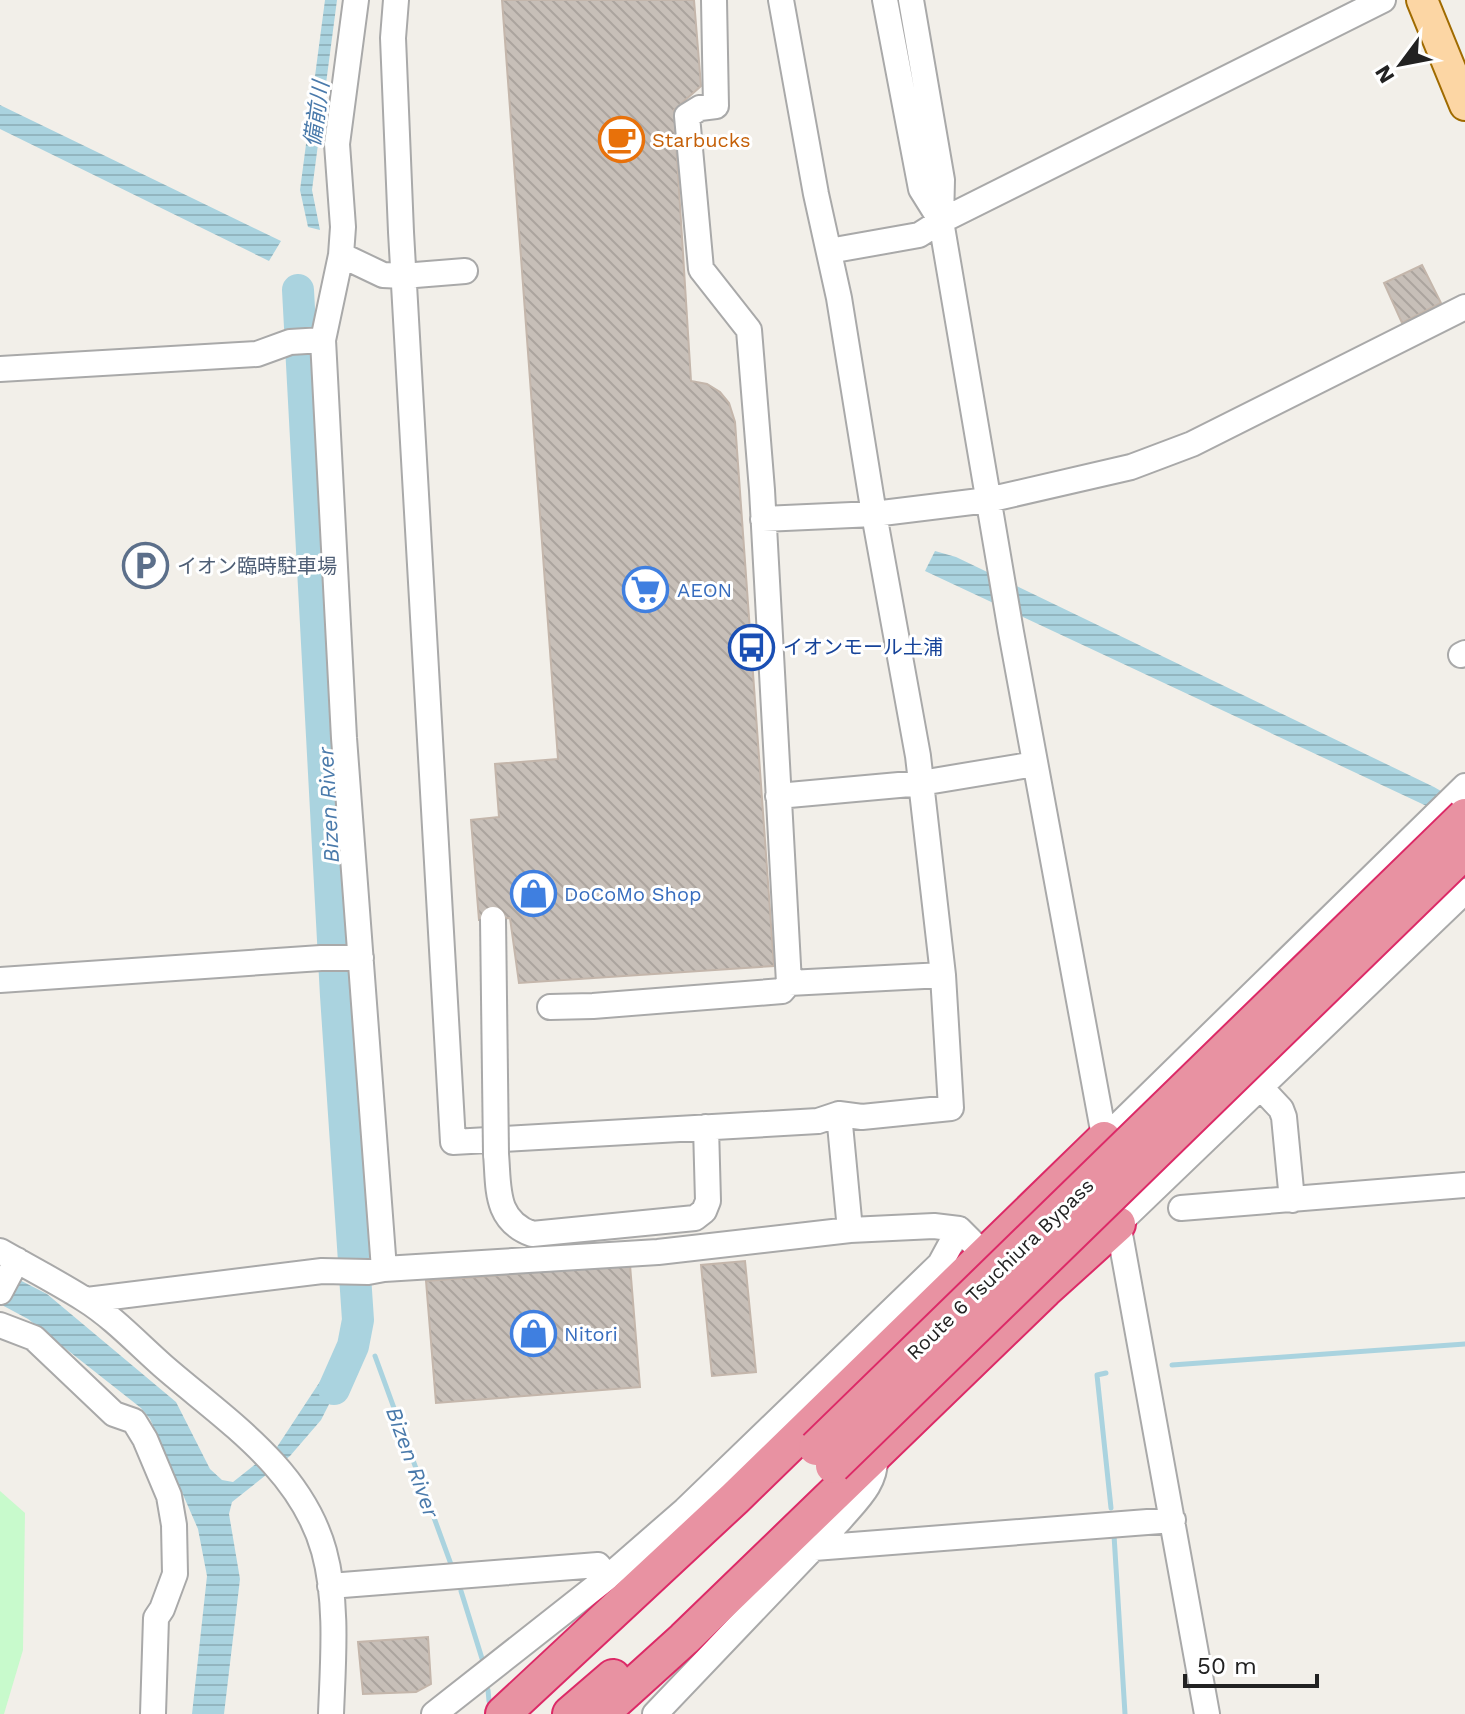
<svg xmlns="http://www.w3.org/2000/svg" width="1465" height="1714" font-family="'Work Sans','Noto Sans JP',sans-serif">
	<defs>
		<pattern id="water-rules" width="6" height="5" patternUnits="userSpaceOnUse" patternTransform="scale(2)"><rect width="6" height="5" fill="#aad3df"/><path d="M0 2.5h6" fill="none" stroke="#92b5bf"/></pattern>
		<pattern id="building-back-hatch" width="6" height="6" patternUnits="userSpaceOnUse" patternTransform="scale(2)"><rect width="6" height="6" fill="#c7bfb8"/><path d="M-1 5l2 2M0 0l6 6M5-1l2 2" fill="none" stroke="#aba49e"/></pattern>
	</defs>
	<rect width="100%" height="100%" fill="#f2efe9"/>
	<path fill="#c8facc" d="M 0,1491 L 25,1513 L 23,1650 L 4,1714 L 0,1714 Z"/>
	<path fill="url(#water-rules)" d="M 325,0 L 337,0 L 312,190 L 320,230 L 308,227 L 300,190 Z
		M 0,105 L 281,241 L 269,261 L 0,129 Z
		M 935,551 L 956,557 L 1434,787 L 1465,805 L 1465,824 L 925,571 Z
		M 0,1270 L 47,1294 L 176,1402 L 210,1469 L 222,1480 L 233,1482 L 277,1447 L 344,1345 L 356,1351 L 321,1420 L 290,1456 L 232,1502 L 229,1514 L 240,1579 L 224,1714 L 192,1714 L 207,1576 L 198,1529 L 150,1419 L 141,1408 L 28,1319 L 0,1304 Z"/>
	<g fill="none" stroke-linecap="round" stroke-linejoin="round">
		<path stroke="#aad3df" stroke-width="5" d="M 375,1356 L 452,1567
			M 1172,1365 L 1465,1344
			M 1106,1373 L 1097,1375 L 1111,1508
			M 1114,1535 L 1125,1714
			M 461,1591 L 484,1665
			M 488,1690 L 489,1701"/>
		<path stroke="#aad3df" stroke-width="32" d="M 298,290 L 336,996 L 358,1320 L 353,1346 L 334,1389"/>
	</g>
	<path fill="url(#building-back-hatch)" stroke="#c4b6ab" stroke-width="2" d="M 502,0 L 694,0 L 701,86 L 674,110 L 691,381 L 707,384 L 720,392 L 729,403 L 735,422 L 774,966 L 519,983 L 510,918 L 479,920 L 471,820 L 499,817 L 495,764 L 558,759 Z
		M 1422,265 L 1441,303 L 1402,323 L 1384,283 Z
		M 745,1261 L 756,1372 L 712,1376 L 701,1265 Z
		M 630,1265 L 640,1387 L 436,1403 L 426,1281 Z
		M 428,1637 L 431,1684 L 416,1692 L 363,1694 L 358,1642 Z"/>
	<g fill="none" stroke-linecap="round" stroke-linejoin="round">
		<defs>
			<path id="minor" d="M 356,0 L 337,144 L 343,227 L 341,255 L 323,340 L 344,738 L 384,1269 L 658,1252 L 850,1230 L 934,1226 L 959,1229 L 995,1265
				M 396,0 L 393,38 L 401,232 L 453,1142 L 818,1121 L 839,1114 L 862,1117 L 951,1108 L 943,975 L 918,756 L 874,514 L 839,298 L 816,194 L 781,0
				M 714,0 L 716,106 L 700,108 L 687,116 L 701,269 L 749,330 L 762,490 L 789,983 L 943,975
				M 885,0 L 921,189 L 941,221
				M 911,0 L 942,180 L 941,221 L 1011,632 L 1107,1152
				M 829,251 L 919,235 L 941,221 L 1383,0
				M 341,255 L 383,275 L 403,276 L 465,271
				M 0,369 L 257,354 L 290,342 L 323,340
				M 763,519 L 874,514 L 988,500 L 1131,467 L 1192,444 L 1465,307
				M 1461,655 L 1465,653
				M 778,796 L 921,783 L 1035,764
				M 0,980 L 321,958 L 361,958
				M 550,1007 L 593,1006 L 782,991 L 789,983
				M 1250,1076 L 1281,1109 L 1284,1117 L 1292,1200
				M 839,1114 L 850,1230
				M 1104,1139 L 1465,786
				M 496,1154 C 499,1187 494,1220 532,1234 L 695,1218 L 704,1211 L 708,1201 L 706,1127
				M 1181,1208 L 1465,1185
				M 1116,1212 L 1207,1714
				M 1118,1224 L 1465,891
				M 0,1251 C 28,1267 57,1282 84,1299 C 113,1317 138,1344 163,1366 C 224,1419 301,1468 324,1551 C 338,1602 333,1661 331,1714
				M 0,1292 L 17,1260
				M 87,1300 L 322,1271 L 368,1272 L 384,1269
				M 0,1325 L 34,1338 L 114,1414 L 134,1421 L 145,1439 L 169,1496 L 174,1525 L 175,1574 L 162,1609 L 156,1618 L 153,1714
				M 814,1548 L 1173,1520
				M 330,1586 L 598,1565 L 608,1577
				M 434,1714 L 608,1577 L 685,1510 L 940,1264 L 959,1229
				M 655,1714 L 840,1520 C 857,1500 877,1483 875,1456"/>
			<path id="major" d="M 1422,0 L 1465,105"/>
			<path id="highway" d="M 503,1714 L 735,1498 L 1104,1139
				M 570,1714 L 613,1677
				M 601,1714 L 684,1639 L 1045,1290 L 1118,1224"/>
		</defs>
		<use href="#minor" stroke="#a9a9a9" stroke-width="28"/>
		<use href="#major" stroke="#a06b00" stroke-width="34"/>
		<use href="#highway" stroke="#dc2a67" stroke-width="38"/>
		<use href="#minor" stroke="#fff" stroke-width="24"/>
		<use href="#major" stroke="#fcd6a4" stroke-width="30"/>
		<use href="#highway" stroke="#e892a2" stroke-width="34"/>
		<defs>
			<path id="minor-bridge" d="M 493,919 L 496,1154"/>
			<path id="highway-bridge" d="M 816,1448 L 1465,816
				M 833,1466 L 1465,851"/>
		</defs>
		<use href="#minor-bridge" stroke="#a9a9a9" stroke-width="28" stroke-linecap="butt"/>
		<use href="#highway-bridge" stroke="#dc2a67" stroke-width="38" stroke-linecap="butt"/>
		<use href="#minor-bridge" stroke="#fff" stroke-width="24"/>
		<use href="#highway-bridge" stroke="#e892a2" stroke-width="34"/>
	</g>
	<defs>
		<symbol id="cafe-ring" viewBox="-11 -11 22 22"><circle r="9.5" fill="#fff" stroke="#e8710a" stroke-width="1.5"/><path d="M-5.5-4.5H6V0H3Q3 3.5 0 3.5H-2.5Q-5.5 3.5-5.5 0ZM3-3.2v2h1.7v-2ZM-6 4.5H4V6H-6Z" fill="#e8710a"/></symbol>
		<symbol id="parking-ring" viewBox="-11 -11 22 22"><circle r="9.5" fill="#fff" stroke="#5c6f8a" stroke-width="1.5"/><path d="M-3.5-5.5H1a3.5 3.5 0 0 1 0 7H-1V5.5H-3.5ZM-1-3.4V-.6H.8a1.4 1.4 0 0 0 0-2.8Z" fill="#5c6f8a"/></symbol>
		<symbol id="supermarket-ring" viewBox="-11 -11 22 22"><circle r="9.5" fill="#fff" stroke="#3f7fe0" stroke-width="1.5"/><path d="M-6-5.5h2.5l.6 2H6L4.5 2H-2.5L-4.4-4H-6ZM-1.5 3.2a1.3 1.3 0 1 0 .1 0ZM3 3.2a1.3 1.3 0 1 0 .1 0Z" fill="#3f7fe0"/></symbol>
		<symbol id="bus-ring" viewBox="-11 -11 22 22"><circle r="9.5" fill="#fff" stroke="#1a4fb4" stroke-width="1.5"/><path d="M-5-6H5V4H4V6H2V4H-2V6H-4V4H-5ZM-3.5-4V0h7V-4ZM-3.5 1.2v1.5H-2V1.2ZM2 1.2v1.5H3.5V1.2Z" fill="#1a4fb4"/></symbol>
		<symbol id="shop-ring" viewBox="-11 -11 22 22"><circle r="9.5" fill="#fff" stroke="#3f7fe0" stroke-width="1.5"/><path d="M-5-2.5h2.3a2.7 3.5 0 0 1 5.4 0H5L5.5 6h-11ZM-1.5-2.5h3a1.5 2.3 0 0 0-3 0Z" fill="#3f7fe0"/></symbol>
	</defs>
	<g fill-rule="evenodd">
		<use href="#cafe-ring" x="596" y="114" width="51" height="51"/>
		<use href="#parking-ring" x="120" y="540" width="51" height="51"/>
		<use href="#supermarket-ring" x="620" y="564" width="51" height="51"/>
		<use href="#bus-ring" x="726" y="622" width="51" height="51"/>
		<use href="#shop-ring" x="508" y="868" width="51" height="51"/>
		<use href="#shop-ring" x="508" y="1308" width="51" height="51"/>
	</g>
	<g text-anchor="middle" stroke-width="6" stroke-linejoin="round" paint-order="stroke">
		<g font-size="20" fill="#c56008" stroke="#fff" text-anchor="start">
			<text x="652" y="147">Starbucks</text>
		</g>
		<g font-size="20" fill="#4e5e75" stroke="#fff" text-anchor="start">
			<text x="177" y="573">イオン臨時駐車場</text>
		</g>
		<g font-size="20" fill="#366cbe" stroke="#fff" text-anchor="start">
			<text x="677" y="597">AEON</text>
			<text x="564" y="901">DoCoMo Shop</text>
			<text x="564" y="1341">Nitori</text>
		</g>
		<g font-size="20" fill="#164399" stroke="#fff" text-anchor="start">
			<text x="783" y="654">イオンモール土浦</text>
		</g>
		<g font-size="20" fill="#222" stroke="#fff">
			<text transform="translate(1000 1269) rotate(-44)" y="7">Route 6 Tsuchiura Bypass</text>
		</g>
		<g font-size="22" font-style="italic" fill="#4a7aab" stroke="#fff">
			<text transform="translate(316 114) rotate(-82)" y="8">備前川</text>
			<text transform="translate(328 805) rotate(-93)" y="8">Bizen River</text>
			<text transform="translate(413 1462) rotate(70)" y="8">Bizen River</text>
		</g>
	</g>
	<g transform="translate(1401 64) rotate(238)" stroke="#ffffff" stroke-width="6" paint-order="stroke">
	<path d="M0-6L14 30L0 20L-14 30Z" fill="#222222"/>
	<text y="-12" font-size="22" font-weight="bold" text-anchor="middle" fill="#222222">N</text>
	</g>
	<path d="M1185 1674v12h132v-12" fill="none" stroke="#222222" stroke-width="4"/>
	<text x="1197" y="1674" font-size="24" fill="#222222" stroke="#ffffff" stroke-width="6" paint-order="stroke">50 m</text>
</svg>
